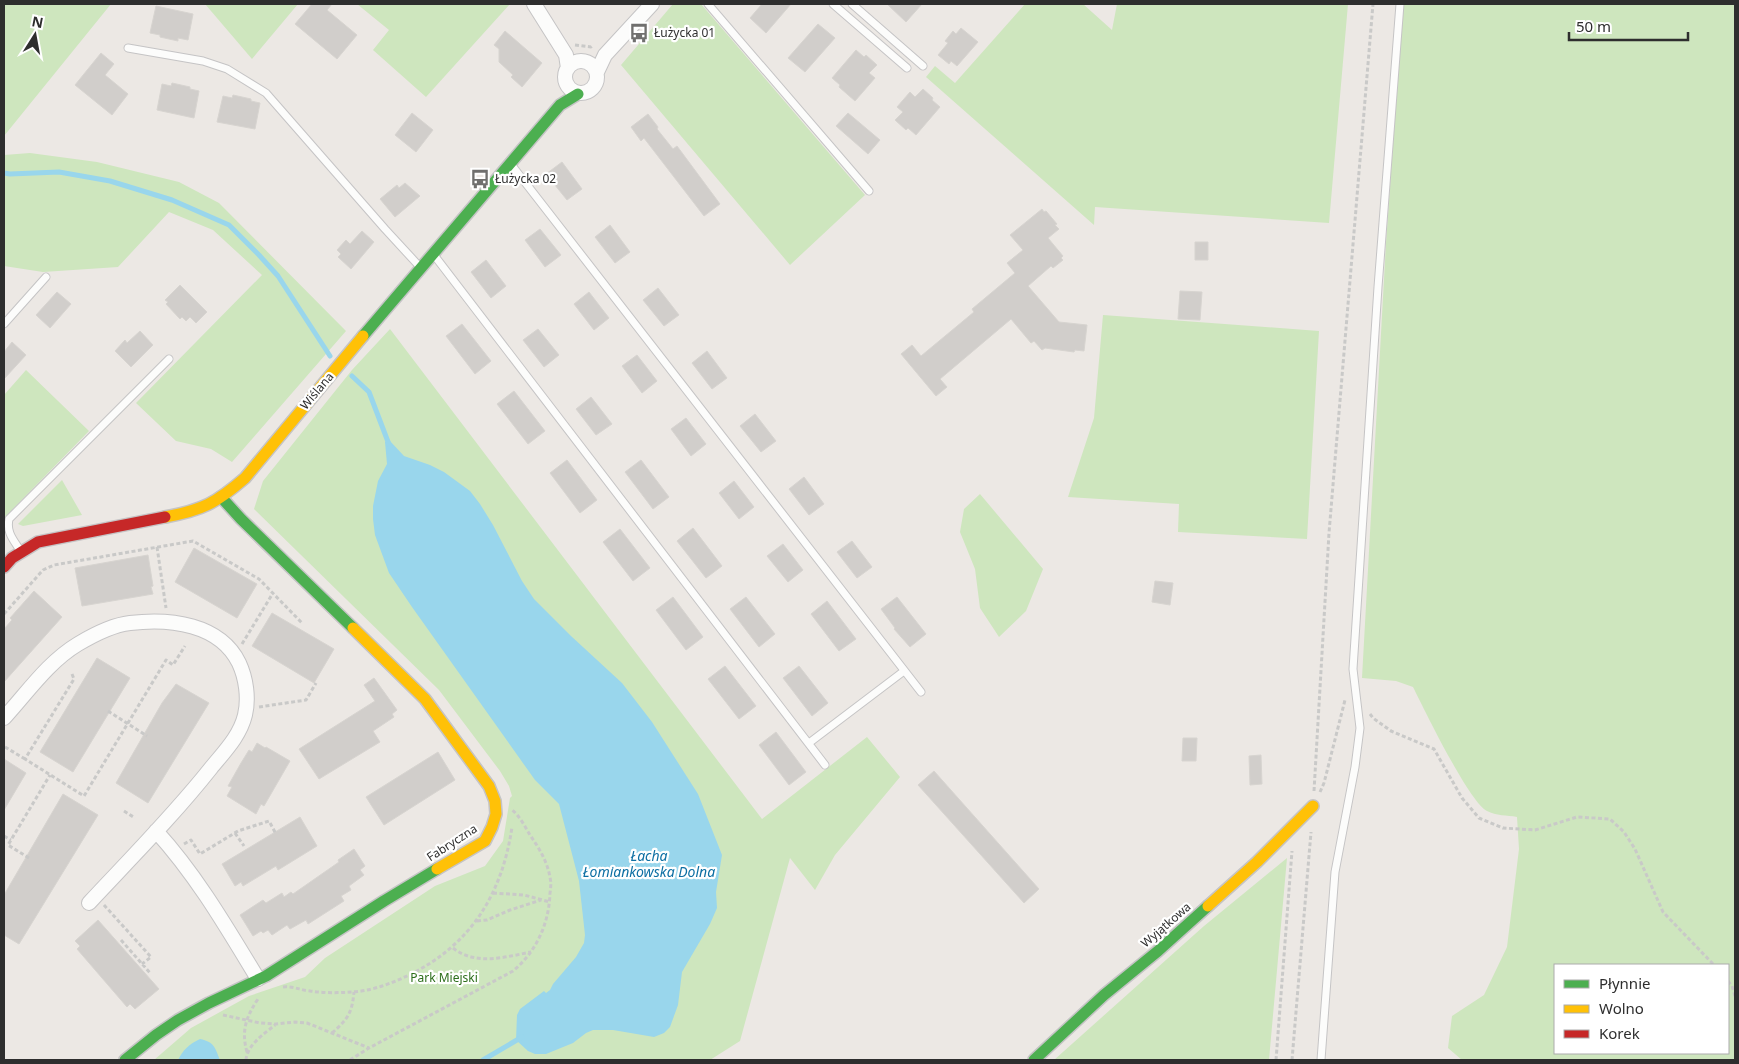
<svg xmlns="http://www.w3.org/2000/svg" width="1739" height="1064" font-family="'Noto Sans',sans-serif">
	<rect width="100%" height="100%" fill="#ece8e4"/>
	<path fill="#cee6be" fill-rule="evenodd" d="M 4,4 L 111,4 L 4,136 Z
		M 205,4 L 298,4 L 252,59 Z
		M 357,4 L 510,4 L 426,97 L 373,50 L 389,30 Z
		M 673,4 L 701,4 L 865,195 L 790,265 L 621,65 Z
		M 1025,4 L 1083,4 L 1112,30 L 1117,4 L 1348,4 L 1329,223 L 1095,207 L 1094,225 L 926,77 L 935,66 L 955,83 Z
		M 1403,4 L 1735,4 L 1735,1060 L 1462,1060 L 1448,1048 L 1452,1016 L 1484,995 L 1507,947 L 1519,849 L 1517,817 C 1507,815 1496,816 1487,811 C 1469,802 1424,709 1413,687 L 1396,681 L 1362,678 L 1386,243 ZM 1555,965 L 1728,965 L 1728,1053 L 1555,1053 Z
		M 30,153 L 97,162 L 179,182 L 219,203 L 346,331 L 232,462 L 211,449 L 176,441 L 136,403 L 262,275 L 213,230 L 169,212 L 118,267 L 43,272 L 4,266 L 4,155 Z
		M 1103,315 L 1319,331 L 1307,539 L 1178,532 L 1179,504 L 1068,497 L 1094,418 Z
		M 390,329 L 762,819 L 867,737 L 900,777 L 835,855 L 815,890 L 790,858 L 740,1041 L 710,1060 L 154,1060 L 191,1028 L 249,996 L 305,977 L 325,958 L 435,886 L 485,866 L 503,841 L 510,798 L 512,796 L 509,786 L 500,771 L 439,690 L 254,509 L 263,481 L 352,370 Z
		M 26,370 L 89,431 L 4,518 L 4,395 Z
		M 62,480 L 82,515 L 23,526 L 18,524 Z
		M 980,494 L 1043,569 L 1026,611 L 999,637 L 980,608 L 975,569 L 960,532 L 964,509 Z
		M 1287,858 L 1269,1060 L 1054,1060 L 1204,926 Z"/>
	<path fill="#99d6ec" d="M 390,441 L 404,456 L 430,465 L 444,472 L 470,491 L 480,504 L 493,525 L 522,581 L 534,599 L 571,636 L 622,683 L 652,722 L 698,794 L 722,855 L 716,892 L 717,908 L 710,924 L 682,972 L 678,1005 L 670,1027 L 664,1033 L 654,1037 L 613,1030 L 593,1030 L 586,1033 L 573,1043 L 546,1054 L 535,1054 L 528,1051 L 516,1040 L 517,1015 L 520,1009 L 544,991 L 546,993 L 550,990 L 553,984 L 576,957 L 584,943 L 585,935 L 579,881 L 559,804 L 535,780 L 412,607 L 389,573 L 375,535 L 373,519 L 373,506 L 378,481 L 387,464 L 385,442 Z
		M 200,1039 C 214,1042 215,1047 220,1060 L 178,1060 C 183,1050 189,1044 200,1039 Z"/>
	<g fill="none" stroke-linecap="round" stroke-linejoin="round">
		<path stroke="#99d6ec" stroke-width="5" d="M 4,173 L 10,174 L 59,172 L 110,181 L 172,200 L 229,225 L 259,255 L 278,276 L 330,356
			M 352,376 L 369,392 L 390,447
			M 483,1060 L 522,1037"/>
	</g>
	<path fill="#d1cecb" stroke="#d7d4d0" d="M 312,4 L 332,4 L 327,10 L 357,35 L 337,59 L 295,24 Z
		M 762,4 L 791,4 L 766,33 L 750,18 Z
		M 887,4 L 922,4 L 906,22 Z
		M 156,6 L 193,14 L 188,40 L 178,38 L 178,41 L 160,37 L 160,35 L 150,33 Z
		M 818,24 L 835,38 L 805,72 L 788,58 Z
		M 961,28 L 978,42 L 957,66 L 951,61 L 949,64 L 938,55 L 948,43 L 945,41 L 953,31 L 956,34 Z
		M 505,31 L 542,63 L 522,87 L 511,77 L 513,75 L 499,62 L 499,49 L 494,45 Z
		M 856,50 L 864,57 L 866,55 L 877,65 L 869,73 L 875,78 L 855,101 L 839,87 L 840,85 L 832,78 Z
		M 101,53 L 114,64 L 105,75 L 128,94 L 112,115 L 75,85 Z
		M 172,83 L 190,87 L 190,89 L 199,91 L 194,118 L 157,110 L 162,84 L 171,86 Z
		M 923,89 L 933,98 L 932,100 L 940,107 L 916,135 L 908,128 L 906,130 L 895,120 L 903,112 L 897,107 L 910,92 L 915,97 Z
		M 233,95 L 251,99 L 251,101 L 260,103 L 255,129 L 217,122 L 223,96 L 232,98 Z
		M 412,113 L 433,130 L 416,152 L 395,135 Z
		M 848,113 L 880,140 L 868,154 L 836,126 Z
		M 648,114 L 658,127 L 657,129 L 673,149 L 677,146 L 720,204 L 704,216 L 644,138 L 641,141 L 631,127 Z
		M 562,162 L 582,189 L 567,200 L 546,174 Z
		M 405,183 L 420,196 L 395,217 L 380,199 L 397,185 L 399,188 Z
		M 1042,209 L 1044,212 L 1046,211 L 1057,224 L 1055,225 L 1059,229 L 1048,238 L 1063,256 L 1061,258 L 1063,260 L 1053,268 L 1051,266 L 1028,286 L 1059,322 L 1087,325 L 1084,351 L 1075,350 L 1074,352 L 1045,348 L 1042,350 L 1034,341 L 1031,343 L 1011,319 L 940,379 L 947,387 L 936,396 L 901,354 L 912,345 L 921,356 L 974,312 L 972,309 L 1015,273 L 1007,263 L 1023,250 L 1010,235 Z
		M 610,225 L 630,252 L 615,263 L 595,237 Z
		M 540,229 L 561,255 L 545,267 L 525,240 Z
		M 362,231 L 374,242 L 351,269 L 338,257 L 341,254 L 337,250 L 346,240 L 350,244 Z
		M 1195,242 L 1208,242 L 1208,260 L 1195,260 Z
		M 486,260 L 506,286 L 491,298 L 471,272 Z
		M 180,285 L 207,312 L 196,323 L 190,317 L 186,321 L 182,317 L 180,319 L 166,304 L 168,302 L 165,300 Z
		M 658,288 L 679,315 L 664,326 L 643,300 Z
		M 1180,291 L 1202,292 L 1200,320 L 1178,319 Z
		M 57,292 L 71,304 L 50,328 L 36,315 Z
		M 589,292 L 609,318 L 594,330 L 574,304 Z
		M 462,324 L 491,361 L 475,374 L 446,336 Z
		M 538,329 L 559,355 L 544,367 L 523,340 Z
		M 140,331 L 153,345 L 131,367 L 115,351 L 125,340 L 127,343 Z
		M 12,342 L 26,355 L 4,379 L 4,352 Z
		M 707,351 L 727,378 L 712,389 L 692,363 Z
		M 637,355 L 657,381 L 642,393 L 622,366 Z
		M 514,391 L 545,431 L 528,444 L 497,404 Z
		M 591,397 L 612,424 L 596,435 L 576,409 Z
		M 755,414 L 776,441 L 761,452 L 740,426 Z
		M 686,418 L 706,444 L 691,456 L 671,429 Z
		M 567,460 L 597,500 L 580,513 L 550,473 Z
		M 641,460 L 669,497 L 653,509 L 625,472 Z
		M 804,477 L 824,504 L 809,515 L 789,489 Z
		M 734,481 L 754,507 L 739,519 L 719,493 Z
		M 693,528 L 722,566 L 706,578 L 677,541 Z
		M 620,529 L 650,568 L 633,581 L 603,542 Z
		M 852,541 L 872,567 L 857,578 L 837,552 Z
		M 783,544 L 803,570 L 788,582 L 767,556 Z
		M 194,548 L 257,584 L 237,618 L 175,582 Z
		M 148,555 L 153,586 L 151,587 L 153,594 L 82,606 L 75,568 Z
		M 1155,581 L 1173,583 L 1170,605 L 1152,602 Z
		M 34,591 L 62,617 L 4,682 L 4,629 L 12,620 L 10,618 Z
		M 673,597 L 703,637 L 686,650 L 656,610 Z
		M 746,597 L 775,634 L 759,647 L 730,609 Z
		M 897,597 L 926,634 L 910,647 L 894,629 L 895,628 L 881,609 Z
		M 827,601 L 856,639 L 839,651 L 811,614 Z
		M 272,613 L 334,649 L 314,683 L 252,646 Z
		M 97,658 L 130,678 L 73,772 L 40,752 Z
		M 725,666 L 756,706 L 739,719 L 708,679 Z
		M 799,666 L 828,703 L 812,716 L 783,678 Z
		M 374,678 L 397,710 L 392,714 L 394,717 L 373,731 L 380,742 L 319,779 L 299,749 L 375,701 L 364,685 Z
		M 176,684 L 209,703 L 148,803 L 116,783 L 162,703 Z
		M 776,732 L 806,772 L 789,785 L 759,745 Z
		M 1183,738 L 1197,738 L 1196,761 L 1182,761 Z
		M 257,743 L 265,748 L 266,747 L 290,761 L 264,806 L 261,804 L 256,814 L 227,796 L 232,787 L 228,786 L 241,763 L 249,750 L 252,752 Z
		M 438,752 L 455,780 L 384,825 L 366,797 Z
		M 1261,755 L 1262,784 L 1250,785 L 1249,756 Z
		M 4,759 L 26,773 L 4,810 Z
		M 934,771 L 1039,889 L 1024,903 L 918,785 Z
		M 63,794 L 98,815 L 19,944 L 4,935 L 4,895 Z
		M 300,817 L 317,846 L 278,870 L 276,866 L 243,886 L 241,882 L 235,886 L 222,864 Z
		M 354,849 L 365,866 L 360,870 L 364,875 L 349,886 L 351,890 L 341,896 L 344,901 L 308,924 L 306,920 L 290,929 L 287,925 L 272,935 L 268,930 L 263,933 L 261,931 L 253,936 L 240,915 L 263,900 L 266,903 L 282,893 L 284,897 L 291,892 L 293,894 L 339,862 L 338,860 Z
		M 98,920 L 159,989 L 135,1009 L 130,1004 L 127,1007 L 77,949 L 80,946 L 75,941 Z"/>
	<g fill="none" stroke-linecap="round" stroke-linejoin="round">
		<defs>
			<path id="lane" d="M 708,4 L 869,191
				M 833,4 L 907,68
				M 852,4 L 923,66
				M 128,48 L 203,61 L 227,69 L 266,93 L 385,229 L 420,267
				M 510,163 L 921,692
				M 434,255 L 825,765
				M 4,324 L 46,277
				M 21,552 C 14,540 6,533 9,519 L 169,359
				M 809,743 L 904,671
				M 1321,1060 L 1335,872 L 1355,767 L 1360,728 L 1353,669 L 1378,287 L 1400,4"/>
			<path id="street" d="M 534,4 L 566,55 L 568,68
				M565 77a16 16 0 1 1 32 0a16 16 0 1 1-32 0Z
				M 597,72 L 605,55 L 652,4
				M 4,718 C 27,693 48,662 78,644 C 93,635 113,625 130,623 C 170,618 220,624 239,663 C 246,678 249,698 245,715 C 240,736 224,752 211,768 C 173,816 130,859 89,903
				M 156,831 C 197,876 227,928 258,979"/>
			<path id="fast" d="M 363,336 L 560,105 L 578,94
				M 221,497 L 241,519 L 353,628
				M 125,1060 L 156,1035 L 178,1020 L 209,1003 L 266,976 L 384,901 L 437,869
				M 1034,1060 L 1104,995 L 1158,951 L 1208,906"/>
			<path id="slow" d="M 165,517 C 203,510 216,503 245,478 L 363,336
				M 353,628 L 425,699 L 489,786 L 495,801 L 496,814 L 492,827 L 485,841 L 437,869
				M 1208,906 L 1257,862 L 1313,806"/>
			<path id="jam" d="M 4,567 L 12,558 L 38,542 L 165,517"/>
		</defs>
		<use href="#lane" stroke="#c5c4c5" stroke-width="9"/>
		<use href="#street" stroke="#c5c4c5" stroke-width="16"/>
		<use href="#fast" stroke="#c5c4c5" stroke-width="14"/>
		<use href="#slow" stroke="#c5c4c5" stroke-width="14"/>
		<use href="#jam" stroke="#c5c4c5" stroke-width="14"/>
		<path stroke="#c9c9c8" stroke-width="3" stroke-dasharray="4 2.5" stroke-linecap="butt" d="M 575,45 L 591,47 L 593,45
			M 157,547 L 166,608
			M 4,614 L 43,570 L 54,565 L 193,541 L 259,579 L 303,624
			M 242,644 L 273,593
			M 72,674 L 74,679 L 25,759 L 84,796 L 166,660 L 173,665 L 185,646
			M 259,707 L 306,700 L 316,683
			M 108,711 L 147,736
			M 1370,714 L 1373,718 L 1391,731 L 1434,749 L 1462,798 L 1479,818 L 1503,828 L 1535,830 L 1577,817 L 1610,819 L 1624,832 L 1635,849 L 1663,912 L 1714,965
			M 5,747 L 25,759
			M 1314,791 L 1329,533 L 1373,4
			M 1320,792 L 1324,783 L 1345,700
			M 124,811 L 135,818
			M 235,833 L 244,846
			M 4,836 L 11,840
			M 184,844 L 191,840 L 200,854 L 238,831 L 269,821 L 276,834
			M 29,858 L 8,845 L 50,775
			M 493,893 L 524,895 L 550,902
			M 104,905 L 151,957 L 142,964
			M 477,921 L 487,920 L 510,910 L 541,900
			M 121,940 L 151,974
			M 453,948 C 476,966 505,957 531,952
			M 1728,981 L 1732,986 L 1735,996
			M 283,987 C 293,986 300,990 310,991 C 323,993 338,993 352,992 C 371,991 390,984 407,976 C 470,946 502,895 512,827
			M 223,1015 L 260,1023 L 276,1024 L 295,1022 L 307,1023 L 369,1048
			M 332,1033 C 348,1019 352,1013 354,992
			M 247,1052 C 241,1031 246,1017 258,999
			M 246,1060 C 247,1045 264,1034 275,1025
			M 350,1060 L 369,1048 L 513,971 C 537,951 549,923 550,893 C 551,887 551,882 550,877 C 547,861 539,848 530,835 C 525,827 520,816 512,810
			M 1276,1060 L 1292,851
			M 1292,1060 L 1311,832"/>
		<use href="#lane" stroke="#fcfcfb" stroke-width="7"/>
		<use href="#street" stroke="#fcfcfb" stroke-width="14"/>
		<use href="#fast" stroke="#4caf50" stroke-width="11"/>
		<use href="#slow" stroke="#ffc107" stroke-width="11"/>
		<use href="#jam" stroke="#c62828" stroke-width="11"/>
	</g>
	<defs>
		<symbol id="bus-bare" viewBox="-9 -9 18 18"><path d="M-5-6H5V4H4V6H2V4H-2V6H-4V4H-5ZM-3.5-4V0h7V-4ZM-3.5 1.2v1.5H-2V1.2ZM2 1.2v1.5H3.5V1.2Z" fill="#706f6e" stroke="#fff" stroke-width="2.5" paint-order="stroke"/></symbol>
	</defs>
	<g fill-rule="evenodd">
		<use href="#bus-bare" x="625" y="19" width="28" height="28"/>
		<use href="#bus-bare" x="466" y="165" width="28" height="28"/>
	</g>
	<g text-anchor="middle" stroke-width="4.5" stroke-linejoin="round" paint-order="stroke">
		<g font-size="12" fill="#2e2e2e" stroke="#fff" text-anchor="start">
			<text x="654" y="37">Łużycka 01</text>
			<text x="495" y="183">Łużycka 02</text>
		</g>
		<g font-size="12" fill="#2e2e2e" stroke="#fff">
			<text transform="translate(317 391) rotate(-50)" y="4">Wiślana</text>
			<text transform="translate(452 843) rotate(-33)" y="4">Fabryczna</text>
			<text transform="translate(1166 925) rotate(-41)" y="4">Wyjątkowa</text>
		</g>
		<g font-size="12" fill="#2c6e1b" stroke="#fff">
			<text x="444" y="982">Park Miejski</text>
		</g>
		<g font-size="14" font-style="italic" fill="#0d6fa3" stroke="#fff">
			<text x="649" y="861">Łacha<tspan x="649" dy="16">Łomiankowska Dolna</tspan></text>
		</g>
	</g>
	<rect width="1739" height="1064" fill="none" stroke="#2e2e2e" stroke-width="10"/>
	<rect x="1554" y="964" width="175" height="90" fill="#ffffff" stroke="#ababab"/>
	<rect x="1564" y="980" width="25" height="8" fill="#4caf50" stroke="#ababab"/>
	<text x="1599" y="989" font-size="15" fill="#2e2e2e">Płynnie</text>
	<rect x="1564" y="1005" width="25" height="8" fill="#ffc107" stroke="#ababab"/>
	<text x="1599" y="1014" font-size="15" fill="#2e2e2e">Wolno</text>
	<rect x="1564" y="1030" width="25" height="8" fill="#c62828" stroke="#ababab"/>
	<text x="1599" y="1039" font-size="15" fill="#2e2e2e">Korek</text>
	<g transform="translate(35 35) rotate(11)" stroke="#ffffff" stroke-width="4" paint-order="stroke">
	<path d="M0-4L9 19L0 12L-9 19Z" fill="#2e2e2e"/>
	<text y="-8" font-size="14" font-weight="bold" text-anchor="middle" fill="#2e2e2e">N</text>
	</g>
	<path d="M1569 32v8h119v-8" fill="none" stroke="#2e2e2e" stroke-width="2.5"/>
	<text x="1576" y="32" font-size="15" fill="#2e2e2e" stroke="#ffffff" stroke-width="4" paint-order="stroke">50 m</text>
</svg>
